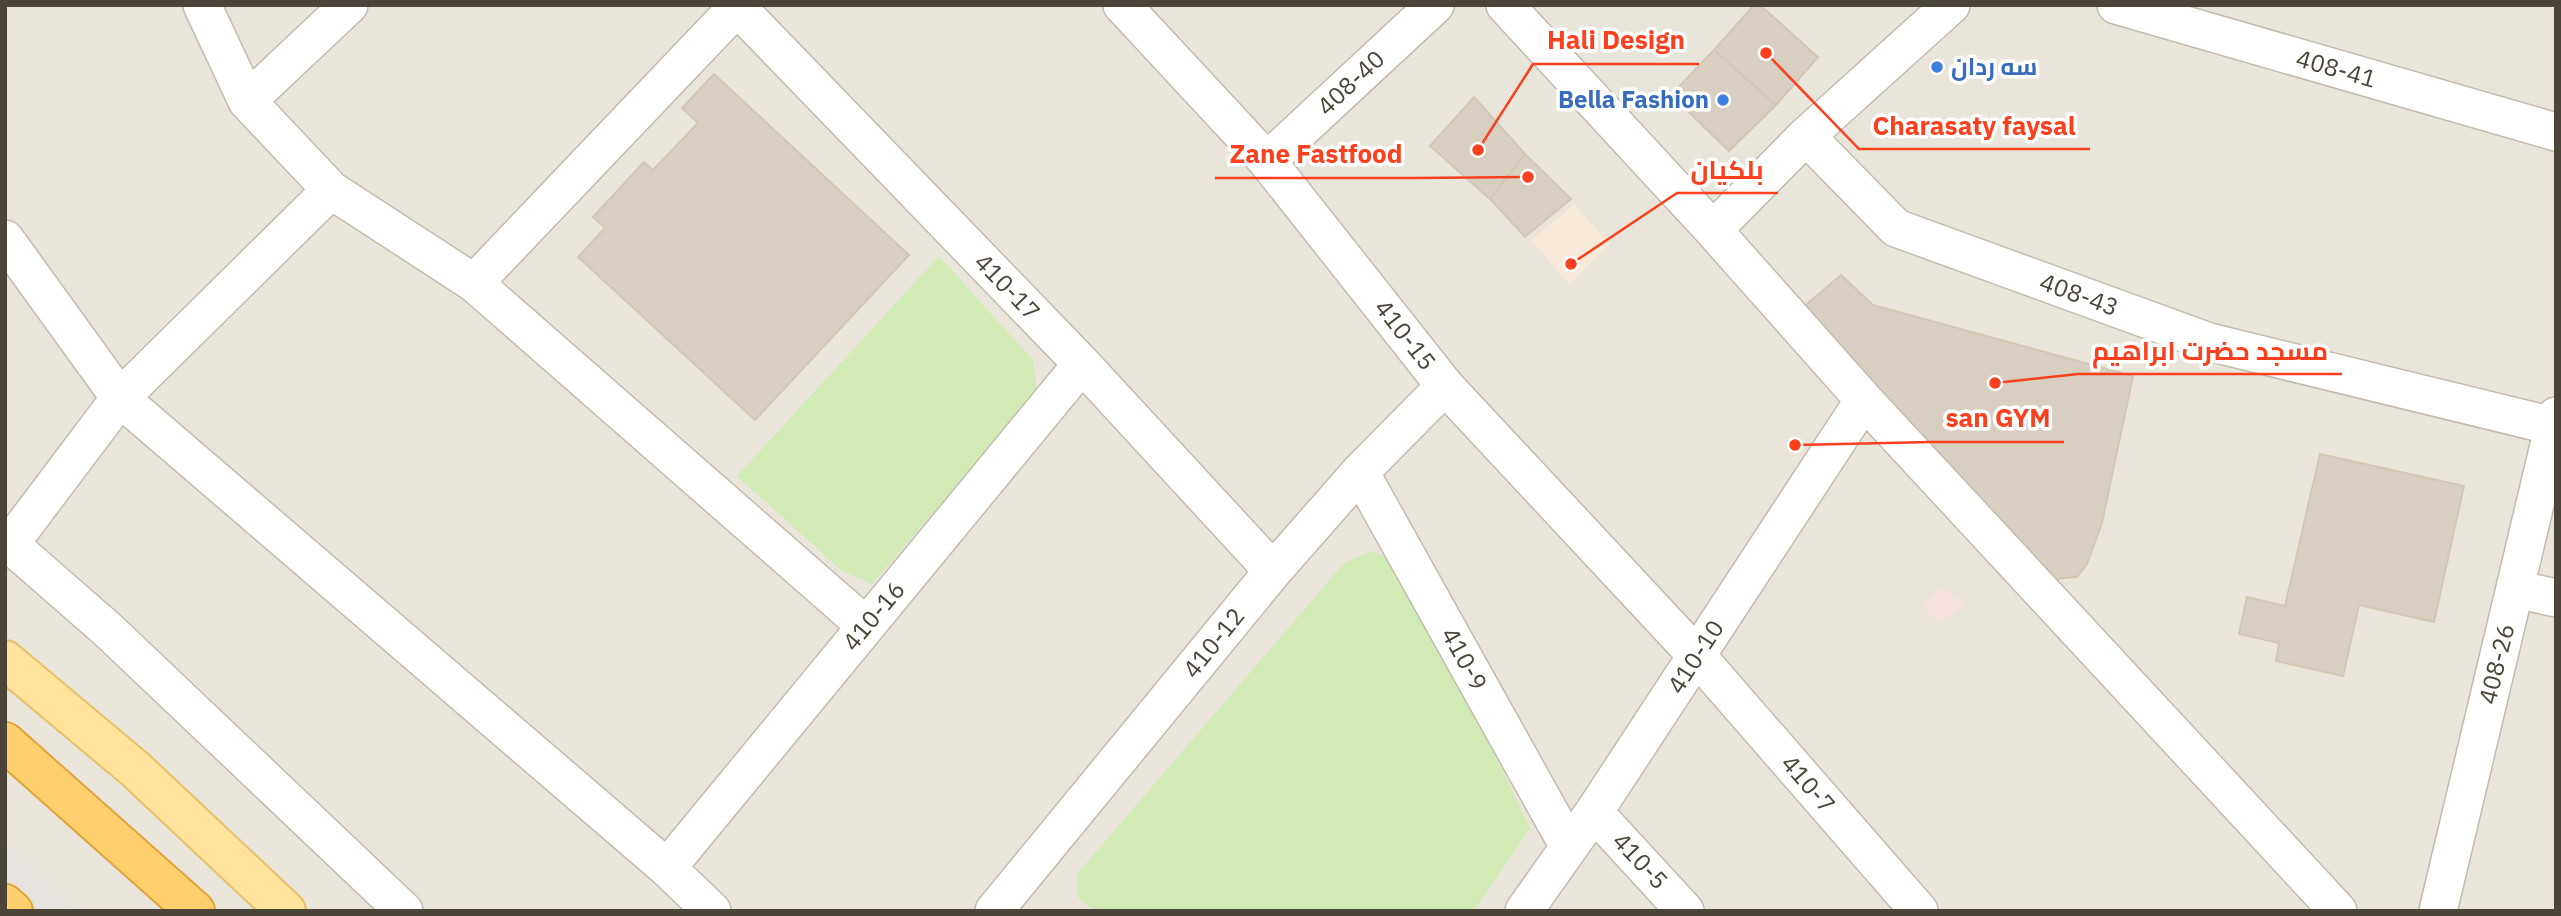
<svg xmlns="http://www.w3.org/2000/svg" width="2561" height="916" font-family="'IBM Plex Sans',Cairo,sans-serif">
	<rect width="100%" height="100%" fill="#f6f3ec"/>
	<path fill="#eae5da" d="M 5,5 L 2556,5 L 2556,911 L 78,911 L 5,843 Z"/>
	<path fill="#f7ead8" d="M 1574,204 L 1610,244 L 1570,285 L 1531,241 Z"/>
	<path fill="#e6e2dd" d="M 5,843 L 78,911 L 5,911 Z"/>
	<path fill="#f6e3e0" d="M 1942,588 L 1965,605 L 1940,624 L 1922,605 Z"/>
	<path fill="#d2eab5" d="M 939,256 L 1033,360 L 1037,391 L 872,584 L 842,571 L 737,476 Z
		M 1372,551 L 1405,567 L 1530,828 L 1474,911 L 1094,911 L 1077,896 L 1077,874 L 1344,563 Z"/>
	<path fill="#d8cfc1" stroke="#d3c7b4" stroke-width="2" d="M 1754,5 L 1760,5 L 1818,57 L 1776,105 L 1714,50 Z
		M 1714,50 L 1776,105 L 1729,151 L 1671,95 Z
		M 714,74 L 909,255 L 755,420 L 578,257 L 605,228 L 593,217 L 644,162 L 653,170 L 698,123 L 682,108 Z
		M 1474,97 L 1525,154 L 1490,199 L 1430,146 Z
		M 1525,154 L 1571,199 L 1525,237 L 1490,199 Z
		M 1841,275 L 1873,305 L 2133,376 L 2102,523 L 2087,564 L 2077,577 L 2052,579 L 1802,308 Z
		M 2320,454 L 2464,486 L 2434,622 L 2359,605 L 2343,676 L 2276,661 L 2279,643 L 2239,634 L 2247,597 L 2285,606 Z"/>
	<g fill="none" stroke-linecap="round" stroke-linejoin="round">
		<defs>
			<path id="minor" d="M 202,5 L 247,101 L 331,190 L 474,283 L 866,626
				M 1122,5 L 1267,161 L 1445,386 L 1697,656 L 1919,911
				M 1505,5 L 1713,230 L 1864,400 L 2338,911
				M 2116,5 L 2556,132
				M 737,7 L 1082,364 L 1273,571
				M 247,101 L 349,5
				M 1806,136 L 1896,228 L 2209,342 L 2553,426
				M 1267,161 L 1435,5
				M 1713,230 L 1806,136 L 1951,5
				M 5,239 L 120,398 L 667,868 L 712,911
				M 474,283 L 739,5
				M 1360,472 L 1568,845
				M 5,540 L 108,630 L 404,911
				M 10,544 L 120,398 L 331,190
				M 2515,589 L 2556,598
				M 1594,812 L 1685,911
				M 667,868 L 1082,364
				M 994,911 L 1273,571 L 1360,472 L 1445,386
				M 1524,911 L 1594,812 L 1864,400
				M 2438,911 L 2556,416"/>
			<path id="major" d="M 5,660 L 135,769 L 286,911"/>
			<path id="highway" d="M 5,742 L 195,911
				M 5,904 L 13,911"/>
		</defs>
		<use href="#minor" stroke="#c2bbae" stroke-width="40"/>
		<use href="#major" stroke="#e6c16a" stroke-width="42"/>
		<use href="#highway" stroke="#e0a43c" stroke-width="42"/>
		<use href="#minor" stroke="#fff" stroke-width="37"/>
		<use href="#major" stroke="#ffe39c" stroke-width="38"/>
		<use href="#highway" stroke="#ffcf6e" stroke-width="38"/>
	</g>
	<g fill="#3f7fe0" stroke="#fff" stroke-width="2.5">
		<circle cx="1937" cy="67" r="7"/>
		<circle cx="1723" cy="100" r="7"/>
	</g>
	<g text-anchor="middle" stroke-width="7" stroke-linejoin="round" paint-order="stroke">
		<g font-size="24" font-weight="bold" fill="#366cbe" stroke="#fff" text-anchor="start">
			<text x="1951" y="75">سه ردان</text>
			<text x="1709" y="108" text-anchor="end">Bella Fashion</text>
		</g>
		<g font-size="24" fill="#4b4439" stroke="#fff">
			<text transform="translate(2336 69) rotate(16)" y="8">408-41</text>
			<text transform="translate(1351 83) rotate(-43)" y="8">408-40</text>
			<text transform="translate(1007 287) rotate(46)" y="8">410-17</text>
			<text transform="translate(2079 295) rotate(20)" y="8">408-43</text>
			<text transform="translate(1405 335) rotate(52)" y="8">410-15</text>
			<text transform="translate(874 616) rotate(-50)" y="8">410-16</text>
			<text transform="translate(1214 643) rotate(-51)" y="8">410-12</text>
			<text transform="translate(1696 657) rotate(-57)" y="8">410-10</text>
			<text transform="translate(1464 659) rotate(61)" y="8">410-9</text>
			<text transform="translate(2497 664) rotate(-76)" y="8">408-26</text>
			<text transform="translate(1808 784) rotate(49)" y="8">410-7</text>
			<text transform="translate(1640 861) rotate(47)" y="8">410-5</text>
		</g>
	</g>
	<path fill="none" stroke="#fc3f1d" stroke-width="2.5" d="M1478 150L1533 64H1699M1766 53L1859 149H2090M1528 177L1416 178H1215M1571 264L1677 193H1778M1995 383L2078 374H2342M1795 445L1931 442H2064"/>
	<g fill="#fc3f1d" stroke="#fff" stroke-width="2.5">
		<circle cx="1478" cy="150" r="7"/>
		<circle cx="1766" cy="53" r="7"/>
		<circle cx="1528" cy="177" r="7"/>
		<circle cx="1571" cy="264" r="7"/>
		<circle cx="1995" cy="383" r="7"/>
		<circle cx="1795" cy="445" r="7"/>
	</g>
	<g font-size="26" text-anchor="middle" font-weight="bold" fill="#fc3f1d" stroke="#fff" stroke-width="7" stroke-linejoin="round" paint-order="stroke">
		<text x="1616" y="49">Hali Design</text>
		<text x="1974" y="135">Charasaty faysal</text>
		<text x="1316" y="163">Zane Fastfood</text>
		<text x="1727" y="179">بلکیان</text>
		<text x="2210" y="360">مسجد حضرت ابراهیم</text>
		<text x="1998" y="427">san GYM</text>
	</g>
	<rect width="2561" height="916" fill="none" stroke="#4b4439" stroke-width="14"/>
</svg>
